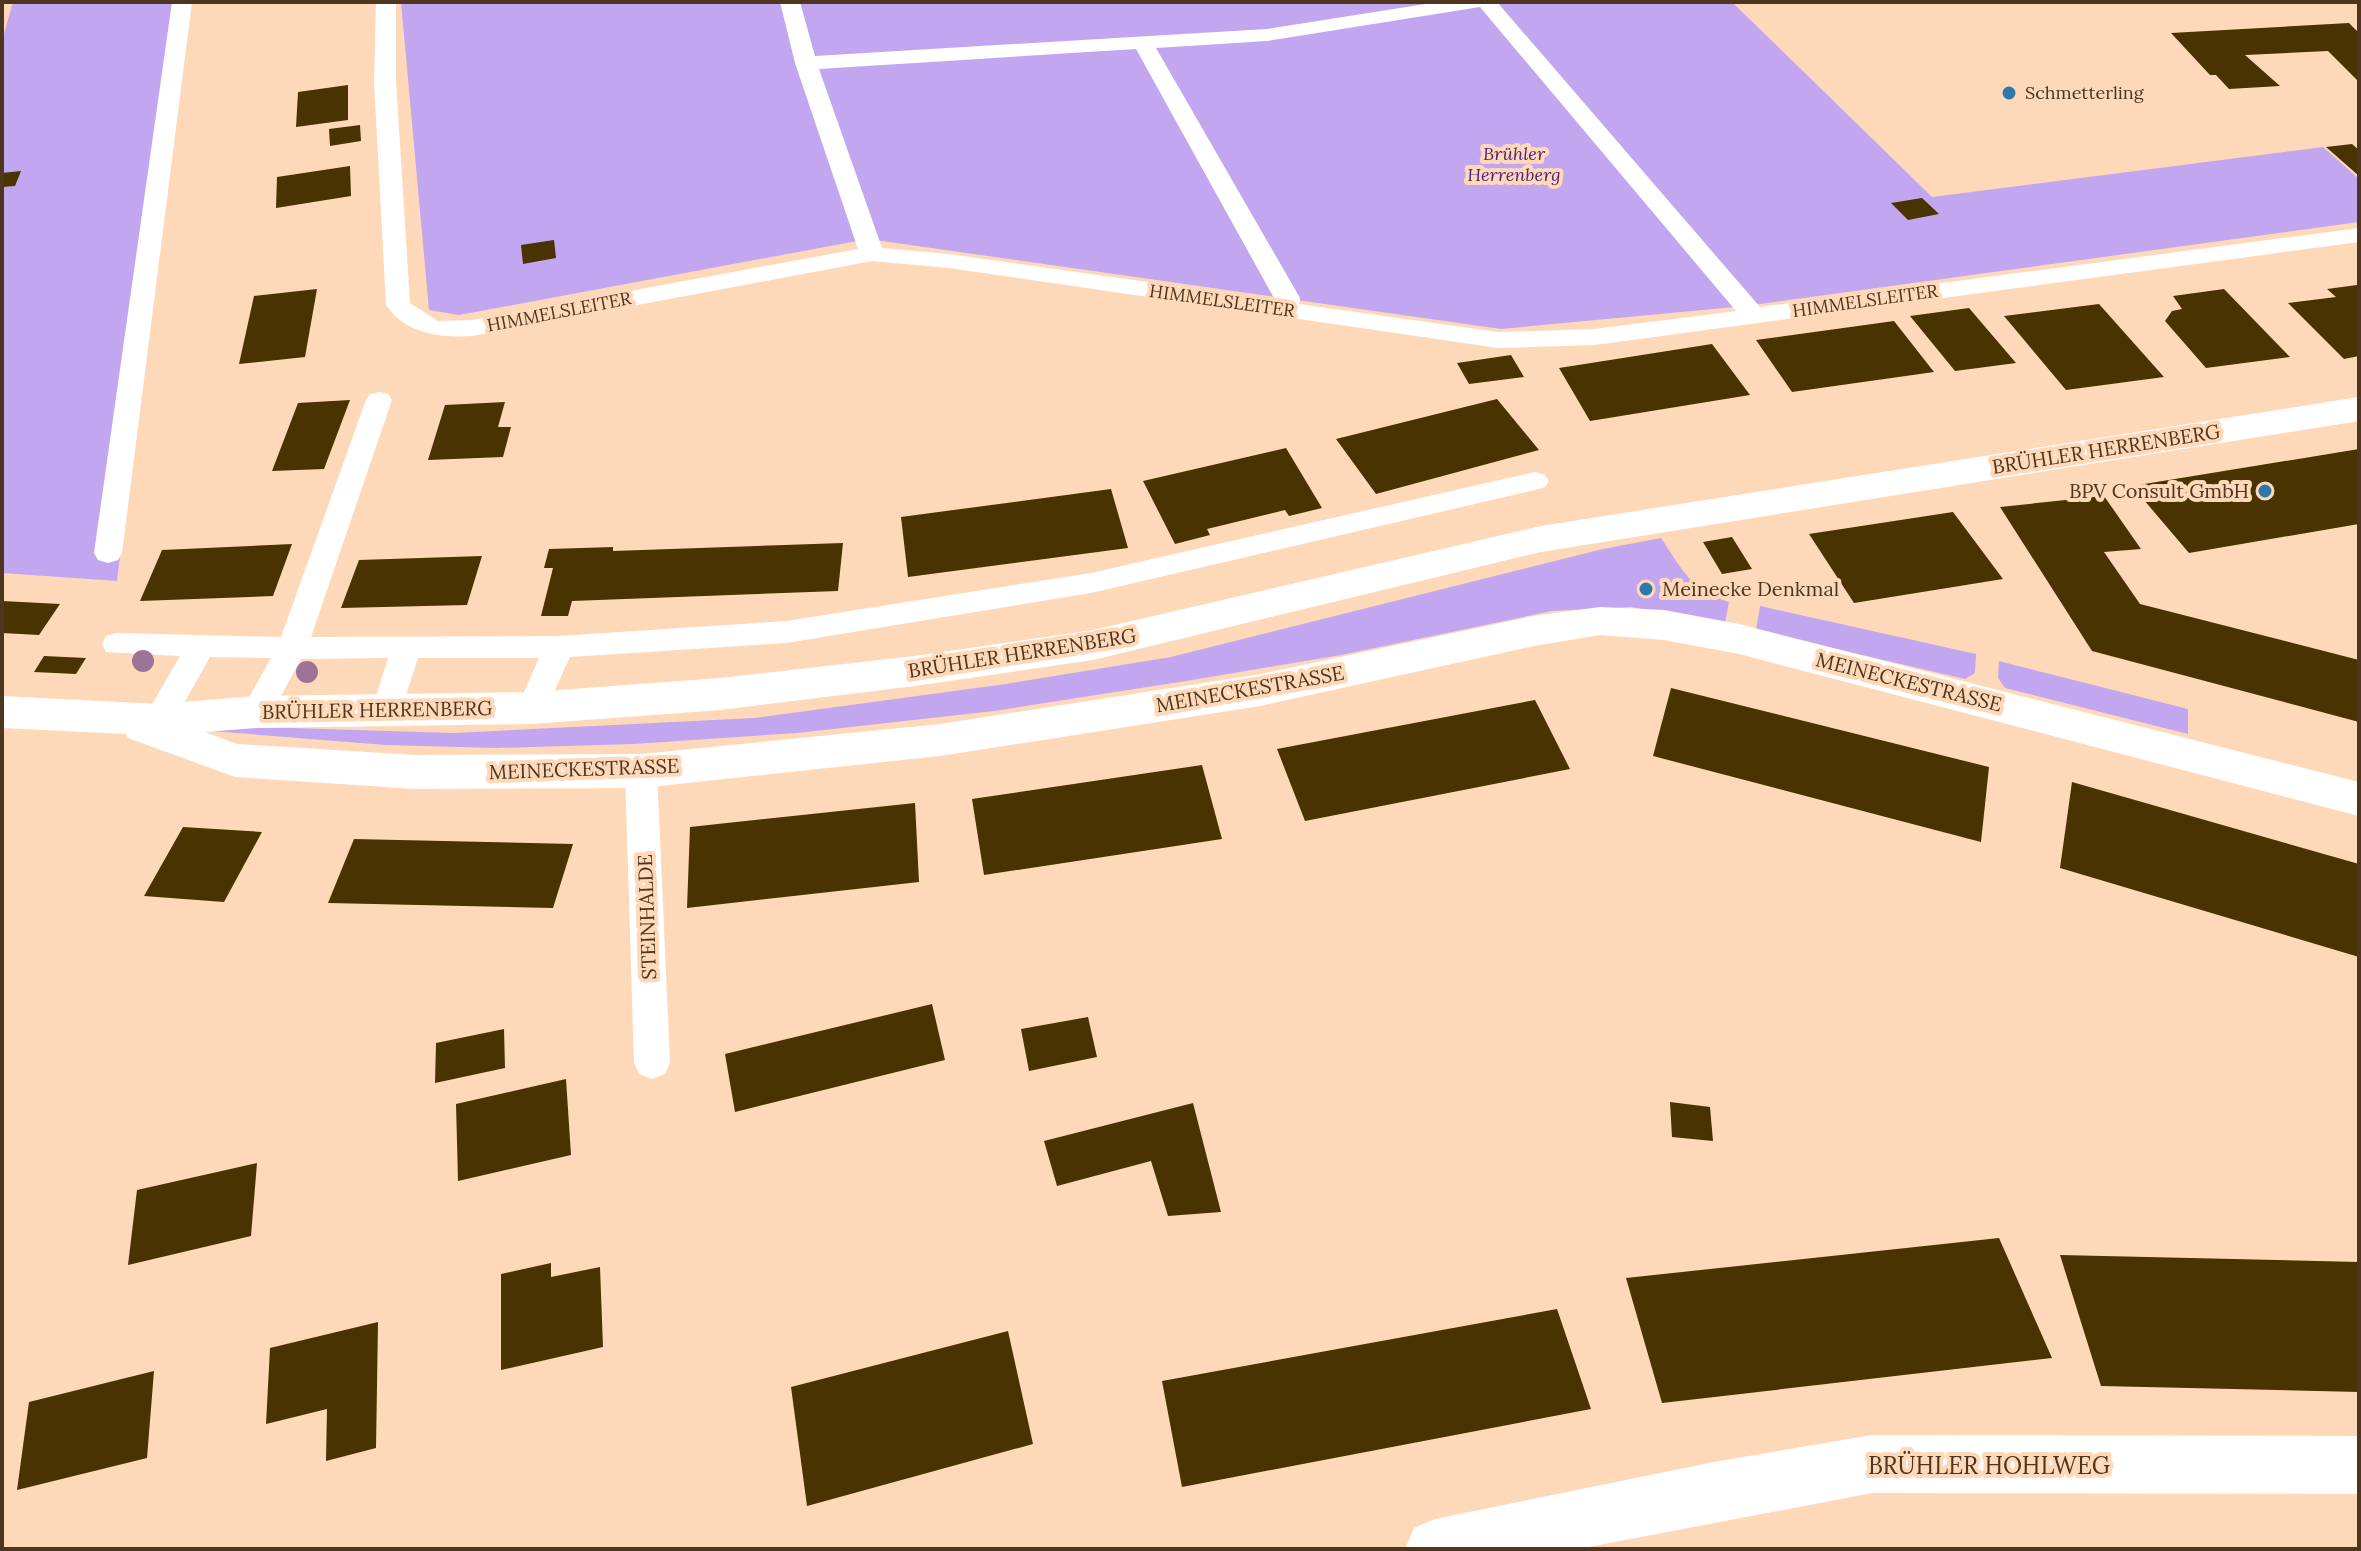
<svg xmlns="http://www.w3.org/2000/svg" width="2361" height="1551" font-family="Lora,serif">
	<rect width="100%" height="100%" fill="#fed9b9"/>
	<path fill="#c3a6f0" d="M 13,2 L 189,2 L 117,581 L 2,573 L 2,41 Z
		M 401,2 L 1732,2 L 1932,197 L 2323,147 L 2359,179 L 2359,222 L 1745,306 L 1501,329 L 868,239 L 459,315 L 429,310 Z
		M 1661,538 C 1682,569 1691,591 1729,602 L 1725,623 L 1631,607 L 1552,611 L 1341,655 L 1186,681 L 994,711 L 797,733 L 634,744 L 496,748 L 385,745 L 212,731 L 259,727 L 454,733 L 754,718 L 1006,684 L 1171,657 L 1603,549 Z
		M 1760,606 L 1976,654 L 1975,673 L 1965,679 L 1756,630 Z
		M 1999,661 L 2188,709 L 2188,734 L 2005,688 L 1998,678 Z"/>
	<path fill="#483301" d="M 2349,23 L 2359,33 L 2359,82 L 2328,51 L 2245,55 L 2280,86 L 2229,89 L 2216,75 L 2210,75 L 2171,33 Z
		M 348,85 L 348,120 L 296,127 L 298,92 Z
		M 360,125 L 361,141 L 330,146 L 329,129 Z
		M 2352,144 L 2359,150 L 2359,176 L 2326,147 Z
		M 350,166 L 351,196 L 276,208 L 277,177 Z
		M 21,171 L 15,186 L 2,187 L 2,173 Z
		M 1922,198 L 1939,214 L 1908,220 L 1891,203 Z
		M 554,240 L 556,258 L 523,264 L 521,245 Z
		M 2357,285 L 2359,356 L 2344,359 L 2288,303 L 2336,297 L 2327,289 Z
		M 317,289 L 305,357 L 239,364 L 254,296 Z
		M 2224,289 L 2290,357 L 2206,368 L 2165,321 L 2172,311 L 2182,309 L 2173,296 Z
		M 2099,304 L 2164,377 L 2066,390 L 2004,316 Z
		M 1969,308 L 2016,363 L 1955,371 L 1910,316 Z
		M 1894,321 L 1934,372 L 1792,392 L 1756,340 Z
		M 1712,344 L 1750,395 L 1590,421 L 1559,368 Z
		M 1511,355 L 1524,377 L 1469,384 L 1457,363 Z
		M 1497,399 L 1539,450 L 1376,494 L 1336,439 Z
		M 350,400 L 324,469 L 272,471 L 298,403 Z
		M 505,402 L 498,427 L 511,427 L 503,457 L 428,460 L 445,405 Z
		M 1286,448 L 1322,508 L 1289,516 L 1285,510 L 1207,529 L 1210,535 L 1175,544 L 1143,481 Z
		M 2359,449 L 2359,524 L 2189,553 L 2132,486 Z
		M 1111,489 L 1128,548 L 908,577 L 901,517 Z
		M 2104,496 L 2141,549 L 2104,552 L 2140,604 L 2359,660 L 2359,722 L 2092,651 L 2000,507 Z
		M 1953,512 L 2003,579 L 1854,603 L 1809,534 Z
		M 1732,537 L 1752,569 L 1722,574 L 1703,542 Z
		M 843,543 L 838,591 L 572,601 L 568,616 L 541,616 L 553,568 L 544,568 L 549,549 L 613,547 L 613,551 Z
		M 292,544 L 273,596 L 140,601 L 162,550 Z
		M 482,556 L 467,605 L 341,608 L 359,560 Z
		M 2,601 L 60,604 L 39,635 L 2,633 Z
		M 44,656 L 86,658 L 76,674 L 34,672 Z
		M 1671,688 L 1989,767 L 1981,842 L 1653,756 Z
		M 1535,700 L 1570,769 L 1305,821 L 1277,749 Z
		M 1202,765 L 1222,839 L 984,875 L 972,799 Z
		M 2072,782 L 2359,864 L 2359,957 L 2060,868 Z
		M 915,803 L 919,882 L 687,908 L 690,827 Z
		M 183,827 L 262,832 L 224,902 L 144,896 Z
		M 354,839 L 573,844 L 553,908 L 328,903 Z
		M 932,1004 L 945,1060 L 735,1112 L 725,1054 Z
		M 1088,1017 L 1097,1057 L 1029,1071 L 1021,1029 Z
		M 504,1029 L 505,1068 L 435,1083 L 436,1043 Z
		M 566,1079 L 571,1155 L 458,1181 L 456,1104 Z
		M 1670,1102 L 1710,1107 L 1713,1141 L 1672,1137 Z
		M 1193,1103 L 1221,1212 L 1168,1216 L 1151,1161 L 1057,1186 L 1044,1141 Z
		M 257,1163 L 251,1236 L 128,1265 L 137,1190 Z
		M 1999,1238 L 2052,1358 L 1662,1403 L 1626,1278 Z
		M 2060,1255 L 2359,1262 L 2359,1392 L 2101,1386 Z
		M 551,1263 L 551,1277 L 600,1267 L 603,1347 L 501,1370 L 501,1274 Z
		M 1557,1309 L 1591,1409 L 1182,1487 L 1162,1381 Z
		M 378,1322 L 376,1448 L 326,1461 L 327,1409 L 266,1424 L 270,1348 Z
		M 1008,1331 L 1033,1444 L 807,1506 L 791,1387 Z
		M 154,1371 L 147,1458 L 17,1490 L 29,1402 Z"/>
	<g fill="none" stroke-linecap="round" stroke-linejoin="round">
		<path fill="#fff" fill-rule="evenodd" d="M 172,2 L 192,2 L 122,553 L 118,560 L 108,563 L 98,560 L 94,553 Z
			M 376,2 L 396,2 L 396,81 L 410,303 L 438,321 L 472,320 L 858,249 L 795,63 L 780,2 L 800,2 L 815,56 L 1267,29 L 1438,2 L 1497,2 L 1760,307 L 2359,228 L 2359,242 L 1595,345 L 1498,348 L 949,268 L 872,261 L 472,336 C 440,338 406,334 386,305 L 374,81 ZM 1480,7 L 1736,311 L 1595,329 L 1498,332 L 1299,304 L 1300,298 L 1156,48 L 1267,41 ZM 1136,49 L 1275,300 L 949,254 L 882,248 L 819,69 Z
			M 379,392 L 388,394 L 392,400 L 311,637 L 559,636 L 786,621 L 1091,573 L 1535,472 L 1545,475 L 1549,481 L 1545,487 L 1535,490 L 1091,593 L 786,643 L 570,657 L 543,716 L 532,719 L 521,716 L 517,708 L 539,658 L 418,658 L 398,720 L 387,724 L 376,720 L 371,712 L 388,658 L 301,659 L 268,720 L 257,724 L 246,720 L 241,712 L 271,658 L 210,657 L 170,728 L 159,732 L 148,728 L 143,720 L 180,656 L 106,652 L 102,644 L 106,636 L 117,633 L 281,637 L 366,400 L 370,394 Z
			M 641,759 L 652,762 L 657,771 L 670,1063 L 665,1074 L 652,1079 L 639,1074 L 634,1063 L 625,771 L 630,762 Z"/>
		<path fill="#fff" fill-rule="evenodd" d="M 2359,397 L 2359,421 L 1541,552 L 1093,660 L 915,686 L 720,710 L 532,724 L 257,728 L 205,732 L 237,744 L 415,755 L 641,754 L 940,724 L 1260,674 L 1534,616 L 1600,607 L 1664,610 L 1739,624 L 2359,782 L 2359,816 L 1739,654 L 1664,640 L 1600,635 L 1534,646 L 1260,706 L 940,756 L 641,788 L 415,789 L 235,777 L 128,738 L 126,734 L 2,728 L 2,696 L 159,704 L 257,696 L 532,692 L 720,678 L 915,656 L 1093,630 L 1541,526 Z
			M 1872,1435 L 2359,1436 L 2359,1494 L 1872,1493 L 1578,1549 L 1405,1549 L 1414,1528 L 1435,1519 L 1714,1462 Z"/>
	</g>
	<g fill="#9d7497">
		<circle cx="143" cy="661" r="11"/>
		<circle cx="307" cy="672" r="11"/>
	</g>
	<g fill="#2c78ab" stroke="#fed9b9" stroke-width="3">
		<circle cx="2009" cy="93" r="8"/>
		<circle cx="2265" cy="491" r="8"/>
		<circle cx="1646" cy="589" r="8"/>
	</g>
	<g text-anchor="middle" stroke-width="8" stroke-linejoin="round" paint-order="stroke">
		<g font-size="18" fill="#4d351f" stroke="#fed9b9" text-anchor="start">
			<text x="2025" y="99">Schmetterling</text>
		</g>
		<g font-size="18" font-style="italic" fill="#4e227b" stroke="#fed9b9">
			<text x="1514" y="160">Brühler<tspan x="1514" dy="21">Herrenberg</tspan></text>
		</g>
		<g font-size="18" fill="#4d351f" stroke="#fed9b9">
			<text transform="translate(1222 301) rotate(8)" y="6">HIMMELSLEITER</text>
			<text transform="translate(1865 301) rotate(-8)" y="6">HIMMELSLEITER</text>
			<text transform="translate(559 312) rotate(-11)" y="6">HIMMELSLEITER</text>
		</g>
		<g font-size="20" fill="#4d351f" stroke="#fed9b9">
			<text transform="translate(2106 449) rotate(-9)" y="7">BRÜHLER HERRENBERG</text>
			<text transform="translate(1022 653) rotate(-9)" y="7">BRÜHLER HERRENBERG</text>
			<text transform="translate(1909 682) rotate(14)" y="7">MEINECKESTRASSE</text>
			<text transform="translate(1250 689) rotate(-10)" y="7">MEINECKESTRASSE</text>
			<text transform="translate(377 710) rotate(-1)" y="7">BRÜHLER HERRENBERG</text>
			<text transform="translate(584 769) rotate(-2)" y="7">MEINECKESTRASSE</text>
			<text transform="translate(647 917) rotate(-92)" y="7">STEINHALDE</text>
		</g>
		<g font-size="20" fill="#4d351f" stroke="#fed9b9" text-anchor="end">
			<text x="2249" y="498">BPV Consult GmbH</text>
			<text x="1662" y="596" text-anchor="start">Meinecke Denkmal</text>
		</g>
		<g font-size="24" fill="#4d351f" stroke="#fed9b9">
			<text x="1989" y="1474">BRÜHLER HOHLWEG</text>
		</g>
	</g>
	<rect width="2361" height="1551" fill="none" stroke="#4d351f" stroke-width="8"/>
</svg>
